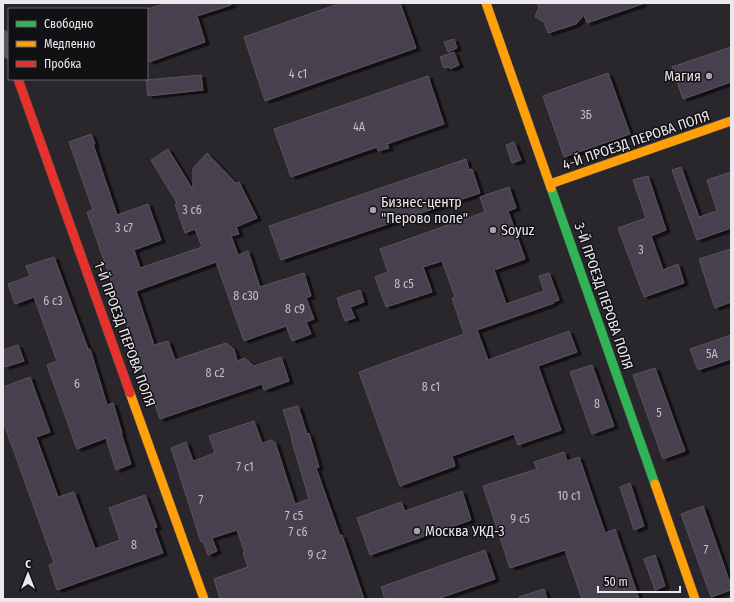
<svg xmlns="http://www.w3.org/2000/svg" width="734" height="602" font-family="'Fira Sans Condensed',sans-serif">
	<defs>
		<filter id="shadow"><feDropShadow dx="4.5" dy="2.5" stdDeviation="0" flood-color="#0009"/></filter>
	</defs>
	<rect width="100%" height="100%" fill="#2a272c"/>
	<path fill="#4a414f" stroke="#575559" filter="url(#shadow)" d="M 167,3 L 231,3 L 231,5 L 197,16 L 205,42 L 149,62 L 147,56 L 147,9 Z
		M 341,3 L 400,3 L 416,48 L 265,101 L 244,37 Z
		M 537,3 L 642,3 L 642,4 L 587,23 L 584,15 L 576,24 L 548,33 L 544,22 L 535,17 L 539,7 Z
		M 454,39 L 457,48 L 448,52 L 444,42 Z
		M 731,47 L 731,82 L 683,99 L 672,67 Z
		M 454,52 L 459,65 L 450,69 L 449,67 L 444,68 L 440,57 Z
		M 608,73 L 630,134 L 564,157 L 543,96 Z
		M 201,75 L 203,90 L 148,96 L 146,80 Z
		M 428,76 L 444,124 L 387,144 L 389,148 L 378,151 L 377,147 L 291,177 L 274,129 Z
		M 91,134 L 95,144 L 93,144 L 117,215 L 148,204 L 161,240 L 134,250 L 140,268 L 202,247 L 195,229 L 185,233 L 175,204 L 177,203 L 151,160 L 168,149 L 193,190 L 193,168 L 207,153 L 236,183 L 239,182 L 257,218 L 236,227 L 239,234 L 231,236 L 238,255 L 248,251 L 260,287 L 304,273 L 311,296 L 306,298 L 314,319 L 306,322 L 311,334 L 292,341 L 286,326 L 244,341 L 216,262 L 136,291 L 154,345 L 168,341 L 175,360 L 226,343 L 234,349 L 237,361 L 245,358 L 254,366 L 281,357 L 289,381 L 264,390 L 262,384 L 160,419 L 87,212 L 93,210 L 69,142 Z
		M 514,142 L 521,160 L 512,163 L 506,145 Z
		M 466,159 L 469,170 L 472,169 L 480,193 L 281,260 L 269,226 Z
		M 681,167 L 699,217 L 717,211 L 707,180 L 731,172 L 731,228 L 697,240 L 672,170 Z
		M 648,176 L 666,230 L 651,236 L 663,270 L 678,264 L 684,283 L 644,297 L 618,228 L 646,218 L 633,180 Z
		M 509,187 L 516,208 L 508,211 L 525,259 L 494,270 L 506,304 L 544,291 L 539,276 L 549,273 L 559,300 L 553,302 L 554,303 L 477,330 L 488,360 L 569,331 L 577,352 L 538,366 L 561,430 L 518,445 L 514,434 L 452,456 L 455,466 L 400,486 L 359,372 L 464,334 L 452,298 L 455,297 L 442,261 L 423,267 L 432,292 L 386,307 L 375,277 L 388,272 L 380,249 L 485,212 L 480,197 Z
		M 731,249 L 731,302 L 715,308 L 699,259 Z
		M 54,257 L 88,349 L 90,349 L 107,405 L 113,403 L 122,433 L 121,433 L 131,464 L 116,470 L 106,438 L 77,449 L 47,365 L 57,361 L 34,297 L 15,304 L 8,284 L 30,276 L 26,266 Z
		M 360,290 L 364,302 L 350,307 L 355,318 L 345,321 L 337,298 Z
		M 731,335 L 731,359 L 698,370 L 690,349 Z
		M 18,345 L 24,361 L 5,367 L 3,361 L 3,350 Z
		M 592,365 L 614,426 L 592,434 L 570,372 Z
		M 655,368 L 685,451 L 663,459 L 633,375 Z
		M 30,377 L 50,432 L 36,437 L 58,497 L 74,492 L 95,549 L 120,540 L 109,508 L 145,495 L 157,527 L 154,528 L 163,553 L 57,590 L 49,565 L 54,563 L 3,421 L 3,387 Z
		M 298,406 L 307,434 L 309,433 L 319,467 L 316,468 L 340,536 L 342,535 L 364,599 L 220,599 L 214,579 L 248,567 L 243,553 L 245,553 L 237,530 L 212,538 L 217,551 L 208,555 L 203,541 L 201,542 L 171,448 L 186,442 L 193,461 L 215,453 L 209,436 L 254,421 L 262,443 L 272,440 L 273,443 L 275,442 L 295,504 L 309,499 L 291,438 L 292,438 L 283,410 Z
		M 564,452 L 567,461 L 579,457 L 605,533 L 615,529 L 639,599 L 582,599 L 565,550 L 510,568 L 483,486 L 537,469 L 534,462 Z
		M 630,483 L 644,526 L 634,530 L 620,487 Z
		M 462,491 L 471,520 L 370,555 L 357,518 L 401,502 L 405,511 Z
		M 703,506 L 731,586 L 731,590 L 711,597 L 681,514 Z
		M 485,550 L 495,579 L 437,599 L 385,599 L 381,587 Z
		M 655,555 L 665,586 L 655,590 L 644,559 Z
		M 544,589 L 547,599 L 520,599 L 519,597 Z"/>
	<g fill="none" stroke-linecap="round" stroke-linejoin="round">
		<defs>
			<path id="street" d="M 3,36 L 9,53"/>
			<path id="fast" d="M 551,188 L 655,484"/>
			<path id="slow" d="M 486,3 L 551,188
				M 550,184 L 731,121
				M 130,393 L 204,599
				M 655,484 L 695,599"/>
			<path id="jam" d="M 18,79 L 130,393"/>
		</defs>
		<use href="#street" stroke="#464448" stroke-width="13"/>
		<use href="#fast" stroke="#464448" stroke-width="10"/>
		<use href="#slow" stroke="#464448" stroke-width="10"/>
		<use href="#jam" stroke="#464448" stroke-width="10"/>
		<use href="#street" stroke="#575659" stroke-width="12"/>
		<use href="#fast" stroke="#30b455" stroke-width="9"/>
		<use href="#slow" stroke="#ff9f0a" stroke-width="9"/>
		<use href="#jam" stroke="#e5322d" stroke-width="9"/>
	</g>
	<g fill="#a7a5aa" stroke="#111013" stroke-width="1.5">
		<circle cx="709" cy="76" r="4"/>
		<circle cx="373" cy="210" r="4"/>
		<circle cx="493" cy="230" r="4"/>
		<circle cx="417" cy="531" r="4"/>
	</g>
	<g text-anchor="middle" stroke-width="3" stroke-linejoin="round" paint-order="stroke">
		<g font-size="12" fill="#c3bfc6">
			<text x="298" y="78">4 с1</text>
			<text x="586" y="119">3Б</text>
			<text x="359" y="131">4А</text>
			<text x="192" y="214">3 с6</text>
			<text x="124" y="232">3 с7</text>
			<text x="641" y="254">3</text>
			<text x="404" y="288">8 с5</text>
			<text x="246" y="300">8 с30</text>
			<text x="53" y="305">6 с3</text>
			<text x="295" y="313">8 с9</text>
			<text x="712" y="358">5А</text>
			<text x="215" y="377">8 с2</text>
			<text x="77" y="388">6</text>
			<text x="431" y="391">8 с1</text>
			<text x="597" y="408">8</text>
			<text x="659" y="417">5</text>
			<text x="245" y="471">7 с1</text>
			<text x="569" y="500">10 с1</text>
			<text x="201" y="504">7</text>
			<text x="294" y="520">7 с5</text>
			<text x="520" y="523">9 с5</text>
			<text x="298" y="536">7 с6</text>
			<text x="134" y="549">8</text>
			<text x="706" y="554">7</text>
			<text x="317" y="559">9 с2</text>
		</g>
		<g font-size="14" fill="#ebe9ee" stroke="#111013" text-anchor="start">
			<text x="701" y="81" text-anchor="end">Магия</text>
			<text x="381" y="207">Бизнес-центр<tspan x="381" dy="16">"Перово поле"</tspan></text>
			<text x="501" y="235">Soyuz</text>
			<text x="425" y="536">Москва УКД-3</text>
		</g>
		<g font-size="14" fill="#ebe9ee" stroke="#111013">
			<text transform="translate(636 140) rotate(-19)" y="5">4-Й ПРОЕЗД ПЕРОВА ПОЛЯ</text>
			<text transform="translate(604 296) rotate(71)" y="5">3-Й ПРОЕЗД ПЕРОВА ПОЛЯ</text>
			<text transform="translate(125 334) rotate(70)" y="5">1-Й ПРОЕЗД ПЕРОВА ПОЛЯ</text>
		</g>
	</g>
	<rect width="734" height="602" fill="none" stroke="#ebe9ee" stroke-width="8"/>
	<rect x="8" y="8" width="140" height="72" fill="#111013" stroke="#68676b"/>
	<rect x="16" y="21" width="20" height="6" fill="#30b455" stroke="#68676b"/>
	<text x="44" y="28" font-size="12" fill="#ebe9ee">Свободно</text>
	<rect x="16" y="41" width="20" height="6" fill="#ff9f0a" stroke="#68676b"/>
	<text x="44" y="48" font-size="12" fill="#ebe9ee">Медленно</text>
	<rect x="16" y="61" width="20" height="6" fill="#e5322d" stroke="#68676b"/>
	<text x="44" y="68" font-size="12" fill="#ebe9ee">Пробка</text>
	<g transform="translate(28 574)" stroke="#111013" stroke-width="3" paint-order="stroke">
	<path d="M0-3L7 15L0 10L-7 15Z" fill="#ebe9ee"/>
	<text y="-6" font-size="11" font-weight="bold" text-anchor="middle" fill="#ebe9ee">С</text>
	</g>
	<path d="M598 586v6h82v-6" fill="none" stroke="#ebe9ee" stroke-width="2"/>
	<text x="604" y="586" font-size="12" fill="#ebe9ee" stroke="#111013" stroke-width="3" paint-order="stroke">50 m</text>
</svg>
